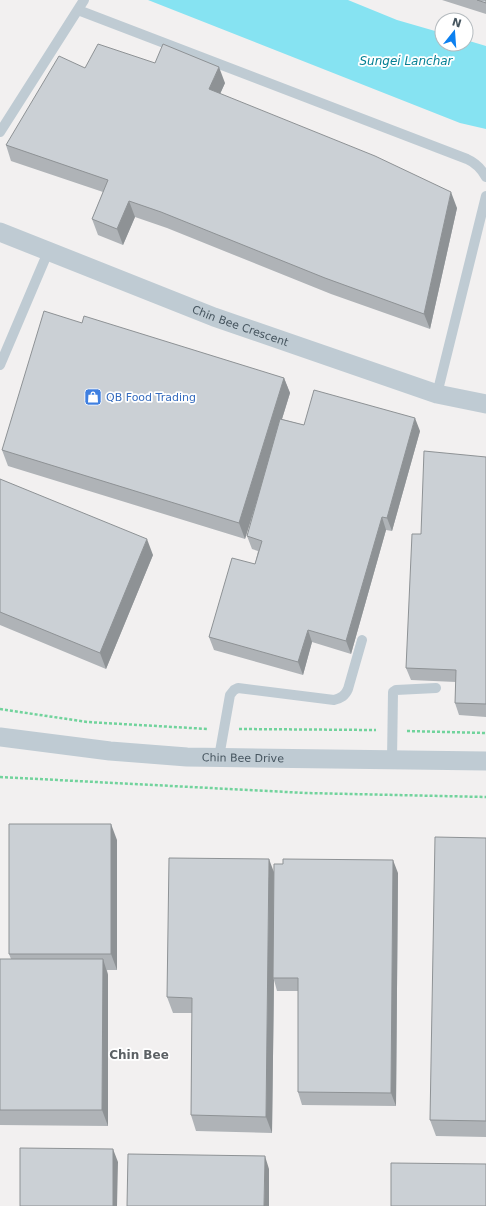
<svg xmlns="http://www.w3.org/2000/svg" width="486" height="1206" font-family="'DejaVu Sans',sans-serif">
	<rect width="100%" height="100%" fill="#f2f0f0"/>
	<path fill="#86e3f2" d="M 148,0 L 348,0 L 397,20 L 442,33 L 442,44 L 466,44 L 466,40 L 486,46 L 486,129 L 460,123 Z"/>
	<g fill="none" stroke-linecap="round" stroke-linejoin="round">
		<path stroke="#71d39c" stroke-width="2.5" stroke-dasharray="3 2" stroke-linecap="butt" d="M 0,709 L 87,722 L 208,729
			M 239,729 L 376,730
			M 407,731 L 486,733
			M 0,777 L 306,793 L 486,797"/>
		<path stroke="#bfcbd3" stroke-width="10" d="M 78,10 L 467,159 C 476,163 481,168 486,177
			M 0,132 L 84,0
			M 0,365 L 48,252
			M 437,394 L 486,196
			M 219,757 L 230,695 L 234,690 L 238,688 L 334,700 C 341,698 345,696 348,689 L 362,640
			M 392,760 L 393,692 L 396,690 L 436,688"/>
		<g stroke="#bfcbd3" stroke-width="19">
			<path id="s1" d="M 0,232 L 214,317 L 437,394 L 486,404"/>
			<path id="s2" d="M 0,737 L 110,751 L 187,757 L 486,761"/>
		</g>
	</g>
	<path fill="#afb3b7" d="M 442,0 L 486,0 L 486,14 Z
		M 155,63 L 225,83 L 220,94 L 457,208 L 430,329 L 331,294 L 167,228 L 135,217 L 123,245 L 98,235 L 92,219 L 103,192 L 11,161 L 6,145 L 85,68 Z
		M 82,323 L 284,378 L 290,393 L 282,419 L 304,425 L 420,431 L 392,531 L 386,530 L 351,654 L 312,642 L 303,675 L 214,650 L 209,637 L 255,564 L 258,551 L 252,549 L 247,536 L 258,498 L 245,539 L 8,466 L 2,450 Z
		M 486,457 L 486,717 L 459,715 L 455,703 L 456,682 L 411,680 L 406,668 L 421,534 Z
		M 0,479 L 153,555 L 106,669 L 0,625 Z
		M 486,838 L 486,1137 L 436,1136 L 430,1120 Z
		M 117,840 L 117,970 L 107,970 L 108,975 L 108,1126 L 0,1125 L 0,959 L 11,959 L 9,954 Z
		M 274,871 L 398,873 L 396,1106 L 302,1105 L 298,1092 L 298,991 L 277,991 L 274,980 L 272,1133 L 196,1131 L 191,1115 L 192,1013 L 173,1013 L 167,997 Z"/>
	<path fill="#8e9295" d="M 219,67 L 225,83 L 215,105 L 209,89 Z
		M 451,192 L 457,208 L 430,329 L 424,314 Z
		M 129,201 L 135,217 L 123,245 L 117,229 Z
		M 284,378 L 290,393 L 245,539 L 239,523 Z
		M 415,418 L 420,431 L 392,531 L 387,518 Z
		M 382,517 L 386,530 L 351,654 L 346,641 Z
		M 147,539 L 153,555 L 106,669 L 100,653 Z
		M 308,630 L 312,642 L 303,675 L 298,662 Z
		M 111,824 L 117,840 L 117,970 L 111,954 Z
		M 269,859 L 275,875 L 273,978 L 274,980 L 272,1133 L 266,1117 Z
		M 393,860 L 398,873 L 396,1106 L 391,1093 Z
		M 103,959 L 108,975 L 108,1126 L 102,1110 Z
		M 113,1149 L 118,1162 L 117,1206 L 113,1206 Z
		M 265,1156 L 269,1169 L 269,1206 L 264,1206 Z"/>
	<path fill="#cbd0d5" stroke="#8e9295" d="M 477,0 L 486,0 L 486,3 Z
		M 98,44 L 155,63 L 163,44 L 219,67 L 209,89 L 375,156 L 451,192 L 424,314 L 325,278 L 161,212 L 129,201 L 117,229 L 92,219 L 108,180 L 6,145 L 59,56 L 85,68 Z
		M 44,311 L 82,323 L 84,316 L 284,378 L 239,523 L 2,450 Z
		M 314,390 L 415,418 L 387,518 L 382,517 L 346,641 L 308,630 L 298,662 L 209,637 L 232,558 L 255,564 L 262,541 L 247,536 L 280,419 L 304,425 Z
		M 424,451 L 486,457 L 486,704 L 455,703 L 456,670 L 406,668 L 412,534 L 421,534 Z
		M 0,479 L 147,539 L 100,653 L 0,612 Z
		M 9,824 L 111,824 L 111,954 L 9,954 Z
		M 435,837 L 486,838 L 486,1121 L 430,1120 Z
		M 169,858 L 269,859 L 266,1117 L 191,1115 L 192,998 L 167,997 Z
		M 283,859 L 393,860 L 391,1093 L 298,1092 L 298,978 L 273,978 L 274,864 L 283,864 Z
		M 0,959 L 103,959 L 102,1110 L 0,1110 Z
		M 20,1148 L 113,1149 L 113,1206 L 20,1206 Z
		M 128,1154 L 265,1156 L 264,1206 L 127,1206 Z
		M 391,1163 L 486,1164 L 486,1206 L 391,1206 Z"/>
	<defs>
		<symbol id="shop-square" viewBox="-11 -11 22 22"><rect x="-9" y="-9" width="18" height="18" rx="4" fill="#3f7fe0" stroke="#fff"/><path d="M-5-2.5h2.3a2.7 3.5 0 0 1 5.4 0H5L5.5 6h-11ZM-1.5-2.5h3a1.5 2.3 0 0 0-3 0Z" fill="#fff"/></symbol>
	</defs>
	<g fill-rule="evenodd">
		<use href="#shop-square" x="83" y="387" width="20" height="20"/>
	</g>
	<g text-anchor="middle" stroke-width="3.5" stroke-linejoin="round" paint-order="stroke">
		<g font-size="11" fill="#46555f" stroke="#fff">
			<text dy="4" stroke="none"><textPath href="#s1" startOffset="258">Chin Bee Crescent</textPath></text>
			<text dy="4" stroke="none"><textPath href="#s2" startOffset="244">Chin Bee Drive</textPath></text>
		</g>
		<g font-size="11" fill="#366cbe" stroke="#fff" text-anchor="start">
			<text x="106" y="401">QB Food Trading</text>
		</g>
		<g font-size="12" font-style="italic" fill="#058195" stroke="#fff">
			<text x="406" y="65">Sungei Lanchar</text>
		</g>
		<g font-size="12" font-weight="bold" fill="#5c6165" stroke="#fff">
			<text x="139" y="1059">Chin Bee</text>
		</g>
	</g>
	<g transform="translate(454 32) rotate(17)"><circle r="19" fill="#ffffff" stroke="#b5bbbf"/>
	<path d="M0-3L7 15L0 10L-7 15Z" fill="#0c80f0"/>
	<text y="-6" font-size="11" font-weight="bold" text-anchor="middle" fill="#46555f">N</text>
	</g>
</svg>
